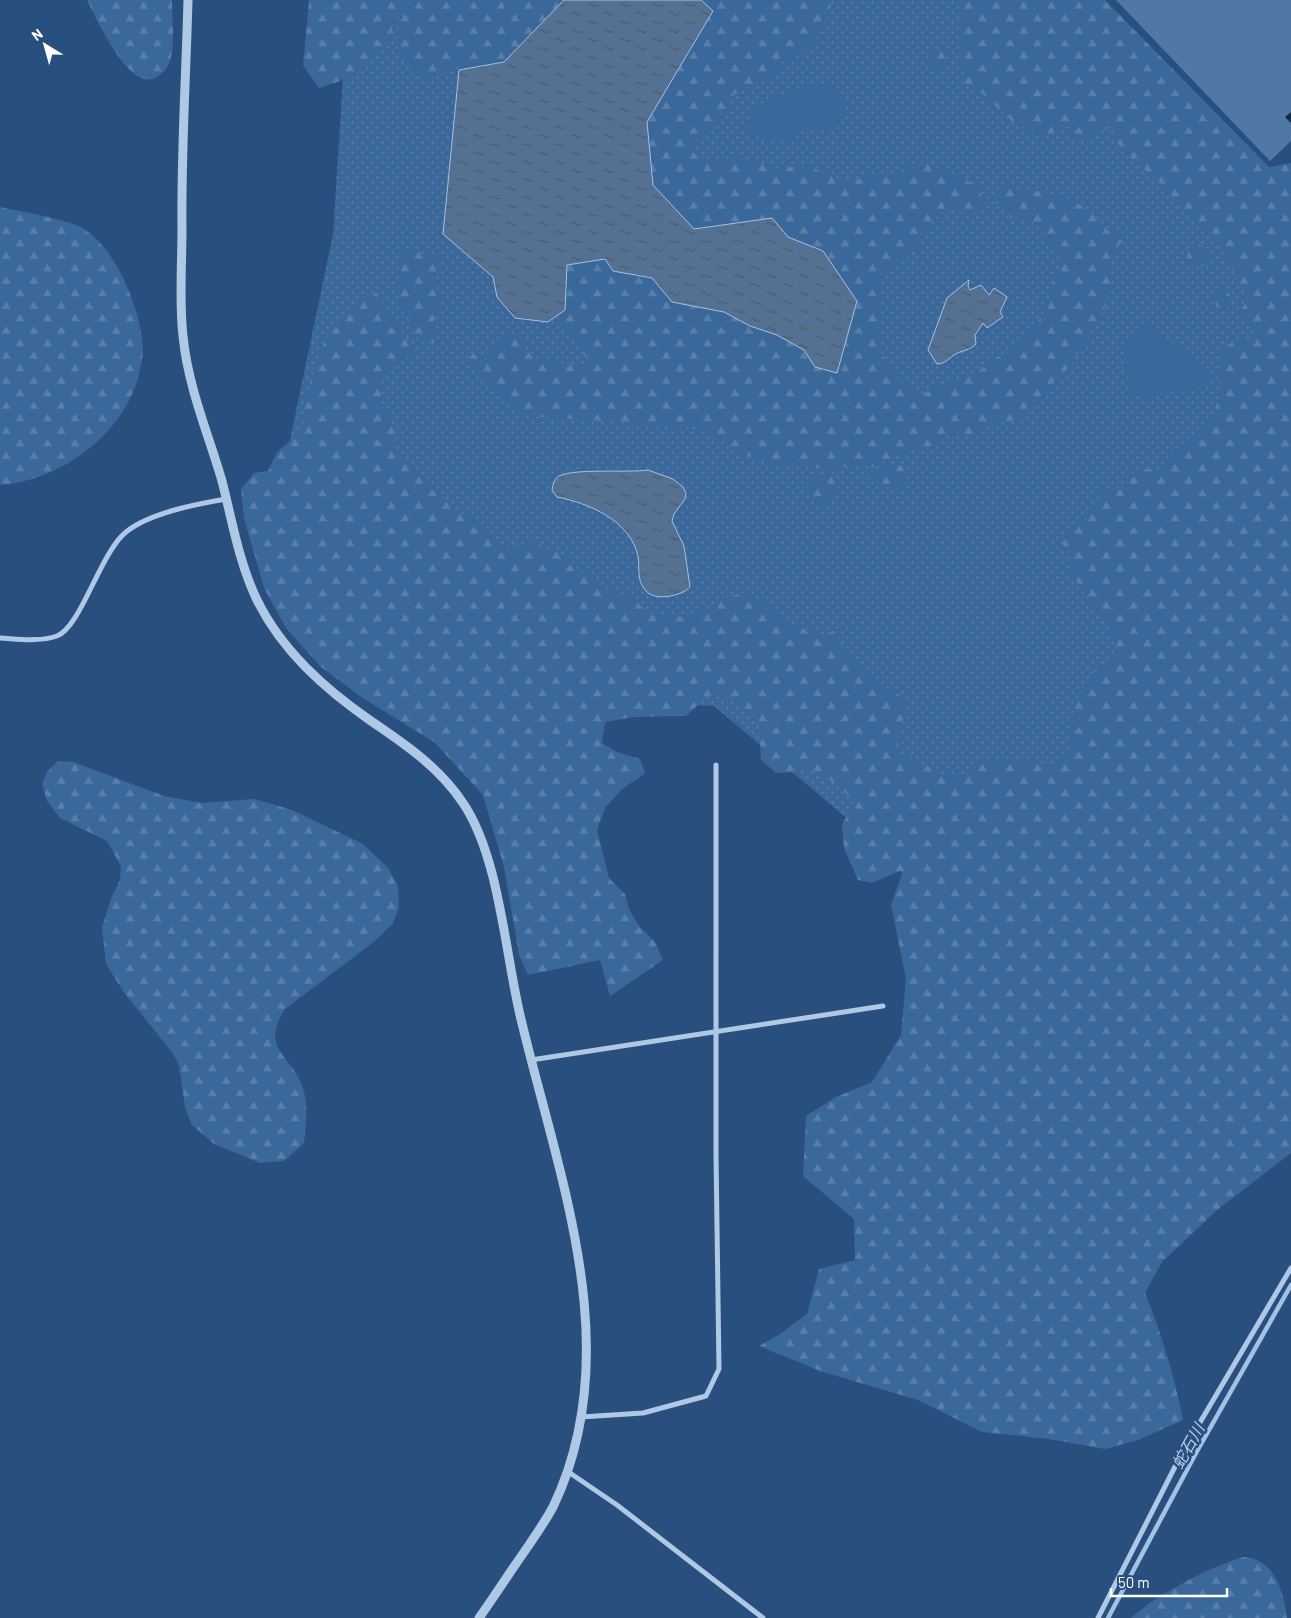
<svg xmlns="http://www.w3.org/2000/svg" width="1291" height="1618" font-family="Barlow,'Noto Sans JP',sans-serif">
	<defs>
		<pattern id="grass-dots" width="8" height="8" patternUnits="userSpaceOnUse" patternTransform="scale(1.25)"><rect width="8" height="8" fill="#3b689b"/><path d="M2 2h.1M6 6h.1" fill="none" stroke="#587faa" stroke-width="1.8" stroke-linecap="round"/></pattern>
		<pattern id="forest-firs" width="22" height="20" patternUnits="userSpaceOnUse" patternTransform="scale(1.25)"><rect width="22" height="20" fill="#3b689b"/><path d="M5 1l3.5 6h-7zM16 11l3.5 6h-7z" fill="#587faa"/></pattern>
		<pattern id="water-ripples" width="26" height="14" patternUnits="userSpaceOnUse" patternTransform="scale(1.25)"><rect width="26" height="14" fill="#547092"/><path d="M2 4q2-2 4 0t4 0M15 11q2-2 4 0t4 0" fill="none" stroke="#4f5a68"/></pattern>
	</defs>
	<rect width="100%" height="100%" fill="#284f7e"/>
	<path fill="url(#grass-dots)" d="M 348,0 L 1025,0 L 1291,227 L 1291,727 L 882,848 L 714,706 L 480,695 L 278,498 L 333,234 Z"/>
	<path fill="url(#forest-firs)" d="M 87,0 L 172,0 C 172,19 175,39 171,57 C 170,66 163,74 155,78 C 129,91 96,18 87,0 Z
		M 309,0 L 578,0 L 509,73 L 468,77 L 458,57 L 447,71 L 430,80 L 414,75 L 397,45 L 398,12 L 387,45 L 355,76 L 319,88 L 303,65 Z
		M 684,0 L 831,0 L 831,3 C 826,34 811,53 781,63 L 776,77 L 750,86 L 730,97 L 730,109 L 705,134 L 692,150 L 702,162 L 721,162 L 737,156 L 782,170 L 801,163 L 846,182 L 885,173 L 896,179 L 904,168 L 925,162 L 979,186 L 981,195 L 988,202 L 982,212 L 967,215 L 949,207 L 930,224 L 915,254 L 895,262 L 881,283 L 881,311 L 877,330 L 882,354 L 901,382 L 919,395 L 978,371 L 1026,337 L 1039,320 L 1050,299 L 1052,286 L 1061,269 L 1061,259 L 1044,238 L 1040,223 L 1010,217 L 1006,208 L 996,203 L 998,192 L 1006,187 C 1041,190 1089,197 1107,231 L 1113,230 L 1124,238 L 1110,257 L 1111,282 L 1104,310 L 1071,365 L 1018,419 L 986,426 L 975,439 L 958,434 L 941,437 L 932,447 L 904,452 L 874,467 L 848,466 L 832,471 L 796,463 L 778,465 L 751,457 L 731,448 L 713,436 L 688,427 L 674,430 L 620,422 L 528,416 L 510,409 L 498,395 L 479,379 L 468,364 L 471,353 L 482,358 L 493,352 L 509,332 L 526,341 L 526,351 L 541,361 L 592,366 L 557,316 L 560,267 L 575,258 L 669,235 L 637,151 Z
		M 960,0 L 1105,0 L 1269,167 L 1291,163 L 1291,1153 L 1217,1210 L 1162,1262 L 1145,1293 C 1162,1335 1174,1375 1183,1420 L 1138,1440 L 1105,1449 L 1049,1439 L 982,1432 L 918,1400 L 823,1372 L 759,1346 L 780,1334 L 807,1314 L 819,1269 L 855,1260 L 854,1219 L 803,1176 L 806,1116 L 836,1097 L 872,1082 L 901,1035 L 906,979 L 891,905 L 902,874 L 900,871 L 872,883 L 858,880 L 844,848 L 842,824 L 855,803 L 837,784 L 812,771 L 776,773 L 761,760 L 759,720 L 731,699 L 708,696 L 686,716 L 634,717 L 605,722 L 602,743 L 617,752 L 640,759 L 645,773 L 621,790 L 605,808 L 597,830 L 609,878 L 625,894 L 629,909 L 639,926 L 655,942 L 663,960 L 610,996 L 600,960 L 528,975 L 519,955 L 504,867 L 483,795 L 434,742 L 361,697 L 320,666 L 286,628 L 264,588 L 244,518 L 241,489 L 254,473 L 268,471 L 277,452 L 302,431 C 307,379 323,314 376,292 L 414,352 C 403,360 388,370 382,382 C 375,400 390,417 395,432 C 396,437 394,446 393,452 L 416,469 L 430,488 L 465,516 L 486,526 L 492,541 L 508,548 L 532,542 L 567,556 L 577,569 L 619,596 L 631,597 L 644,609 L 664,615 L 682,617 L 700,612 L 728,597 L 746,592 L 766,603 L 782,620 L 821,636 L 834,631 L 846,653 L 865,666 L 874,683 L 896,691 L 907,707 L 898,734 L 898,751 L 942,774 L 965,775 L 982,762 L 1015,759 L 1052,765 L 1071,746 L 1070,720 L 1081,695 L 1096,668 L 1121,655 L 1109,629 L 1069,570 L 1068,555 L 1063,544 C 1070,523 1091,509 1103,491 L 1122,487 C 1129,469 1144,468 1160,469 L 1166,465 L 1172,452 L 1212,422 L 1220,391 L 1218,373 L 1222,349 L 1239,338 L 1251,338 L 1254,330 L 1239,319 L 1242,308 L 1248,300 C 1237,277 1226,253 1210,233 C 1203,223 1195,221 1186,214 C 1176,207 1170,193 1162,185 C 1144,166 1114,153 1112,124 L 1092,139 L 1071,138 L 1069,126 L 1050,134 L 1030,132 L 1012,121 L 983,94 L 965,84 L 958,38 Z
		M927 60a10 10 0 1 1 20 0a10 10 0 1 1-20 0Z
		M 0,207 C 18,211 72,220 84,229 C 105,244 114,260 125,282 C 135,304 142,327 143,351 C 143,358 140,367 139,374 C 125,434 60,481 0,485 Z
		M1187 256a11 11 0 1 1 22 0a11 11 0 1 1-22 0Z
		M 402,249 L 420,252 L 426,257 L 435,253 L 440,258 L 435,284 L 441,295 L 439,311 L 432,325 L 438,343 L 423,342 L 412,333 L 396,287 L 401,273 Z
		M1214 300a9 9 0 1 1 18 0a9 9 0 1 1-18 0Z
		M 888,463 L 893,470 L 897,466 L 904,465 L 909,472 L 905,484 L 894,490 L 876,482 L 870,482 L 867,475 L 871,471 L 878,474 L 882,465 Z
		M807 489a15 15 0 1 1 30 0a15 15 0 1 1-30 0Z
		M 58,761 L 73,762 L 164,796 L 201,803 L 254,799 L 292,810 L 363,844 L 388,868 L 398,886 L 399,907 L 393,923 L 375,941 L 285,1009 C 260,1049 289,1053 302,1085 C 309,1104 306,1124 304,1143 L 284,1161 L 260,1163 L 214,1144 L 192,1125 L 185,1107 L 179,1065 L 172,1052 L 125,994 L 106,964 L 102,927 L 112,896 L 120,880 L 121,866 L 107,841 L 60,818 L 47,801 L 42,784 L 47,772 Z
		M 1244,1557 C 1275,1559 1284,1593 1287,1618 L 1131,1618 C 1154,1596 1213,1565 1244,1557 Z"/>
	<path fill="#3b689b" d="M 817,85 C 835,86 850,96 843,116 C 841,121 839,126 835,129 C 827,135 817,128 809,128 C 793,127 794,148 768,141 C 759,138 754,137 748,130 C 746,105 764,103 783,94 C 795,89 804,86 817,85 Z
		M 1148,325 C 1160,328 1164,337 1173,343 C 1188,354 1204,356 1210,377 L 1202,386 L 1188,394 C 1164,387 1153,401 1140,398 C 1137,397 1133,394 1130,392 C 1126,369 1118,332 1148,325 Z"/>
	<path fill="url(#water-ripples)" stroke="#a2c2e5" d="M 564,0 L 701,0 L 713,11 L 647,122 L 653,185 L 694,229 L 772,218 L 788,237 L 823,251 L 857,301 L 837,373 L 815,367 L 804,350 L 777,335 L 750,326 L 724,312 L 672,302 L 652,278 L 613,271 L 605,259 L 567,265 L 565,310 L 548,322 L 515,318 L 497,297 L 493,277 L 443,234 L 459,70 L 504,62 Z
		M 969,280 L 968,286 L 970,290 L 981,285 L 989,295 L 994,288 L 1007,297 L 1000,312 L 1003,317 L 987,328 L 983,323 L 975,335 L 976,344 C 969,351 962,350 954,355 C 947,360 946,363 937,364 L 928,350 L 947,298 Z
		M 648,470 L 673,479 L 683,487 L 686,493 L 685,499 L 674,514 L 672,521 L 684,546 L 690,587 C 682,596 656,601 647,592 C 636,581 640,569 638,556 C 630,520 588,503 557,497 L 552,490 C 553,485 554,479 559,476 C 576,468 626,473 648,470 Z"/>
	<path fill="#0007" d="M 1118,0 L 1291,0 L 1291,139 Z"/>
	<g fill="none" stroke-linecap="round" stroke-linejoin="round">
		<path stroke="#a2c2e5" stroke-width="4.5" d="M 1108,1618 L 1196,1453 L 1291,1285"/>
	</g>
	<path fill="#5078a6" d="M 1116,0 L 1291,0 L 1291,112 L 1285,117 L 1291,123 L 1291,141 L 1270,161 Z"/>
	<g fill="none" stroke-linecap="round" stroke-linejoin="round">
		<path stroke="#aec8e5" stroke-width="5" d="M 0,638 C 19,639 39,642 57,636 C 81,627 100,553 126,532 C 149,513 197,504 226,499
			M 531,1060 L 883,1006
			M 581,1417 L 643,1413 L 706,1396 L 719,1369 L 716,1154 L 716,765
			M 567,1471 L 617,1505 L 763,1618
			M 1098,1618 L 1182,1453 L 1291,1268"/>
		<path stroke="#aec8e5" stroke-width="9" d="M 188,0 C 186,77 181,153 182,230 C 182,265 179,301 183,336 C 188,387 208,433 222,481 C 232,520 239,563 257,600 C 282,651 325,689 371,721 C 405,744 440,768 463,803 C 499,856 505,952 520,1015 C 557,1173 629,1349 553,1507 C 546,1520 537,1533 529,1545 C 512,1569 496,1594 479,1618"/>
	</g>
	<g text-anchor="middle" stroke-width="5" stroke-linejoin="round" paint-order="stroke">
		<g font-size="16" font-style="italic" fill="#b9d1ed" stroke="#284f7e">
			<text transform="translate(1188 1446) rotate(-61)" y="6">蛇石川</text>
		</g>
	</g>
	<g transform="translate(45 45) rotate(323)" stroke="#284f7e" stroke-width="4" paint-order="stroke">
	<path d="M0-4L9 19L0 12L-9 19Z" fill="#ffffff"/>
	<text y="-8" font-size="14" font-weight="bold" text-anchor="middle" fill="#ffffff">N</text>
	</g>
	<path d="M1111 1588v8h116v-8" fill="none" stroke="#ffffff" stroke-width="2.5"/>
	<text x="1118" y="1588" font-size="15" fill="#ffffff" stroke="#284f7e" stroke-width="4" paint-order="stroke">50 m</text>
</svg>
